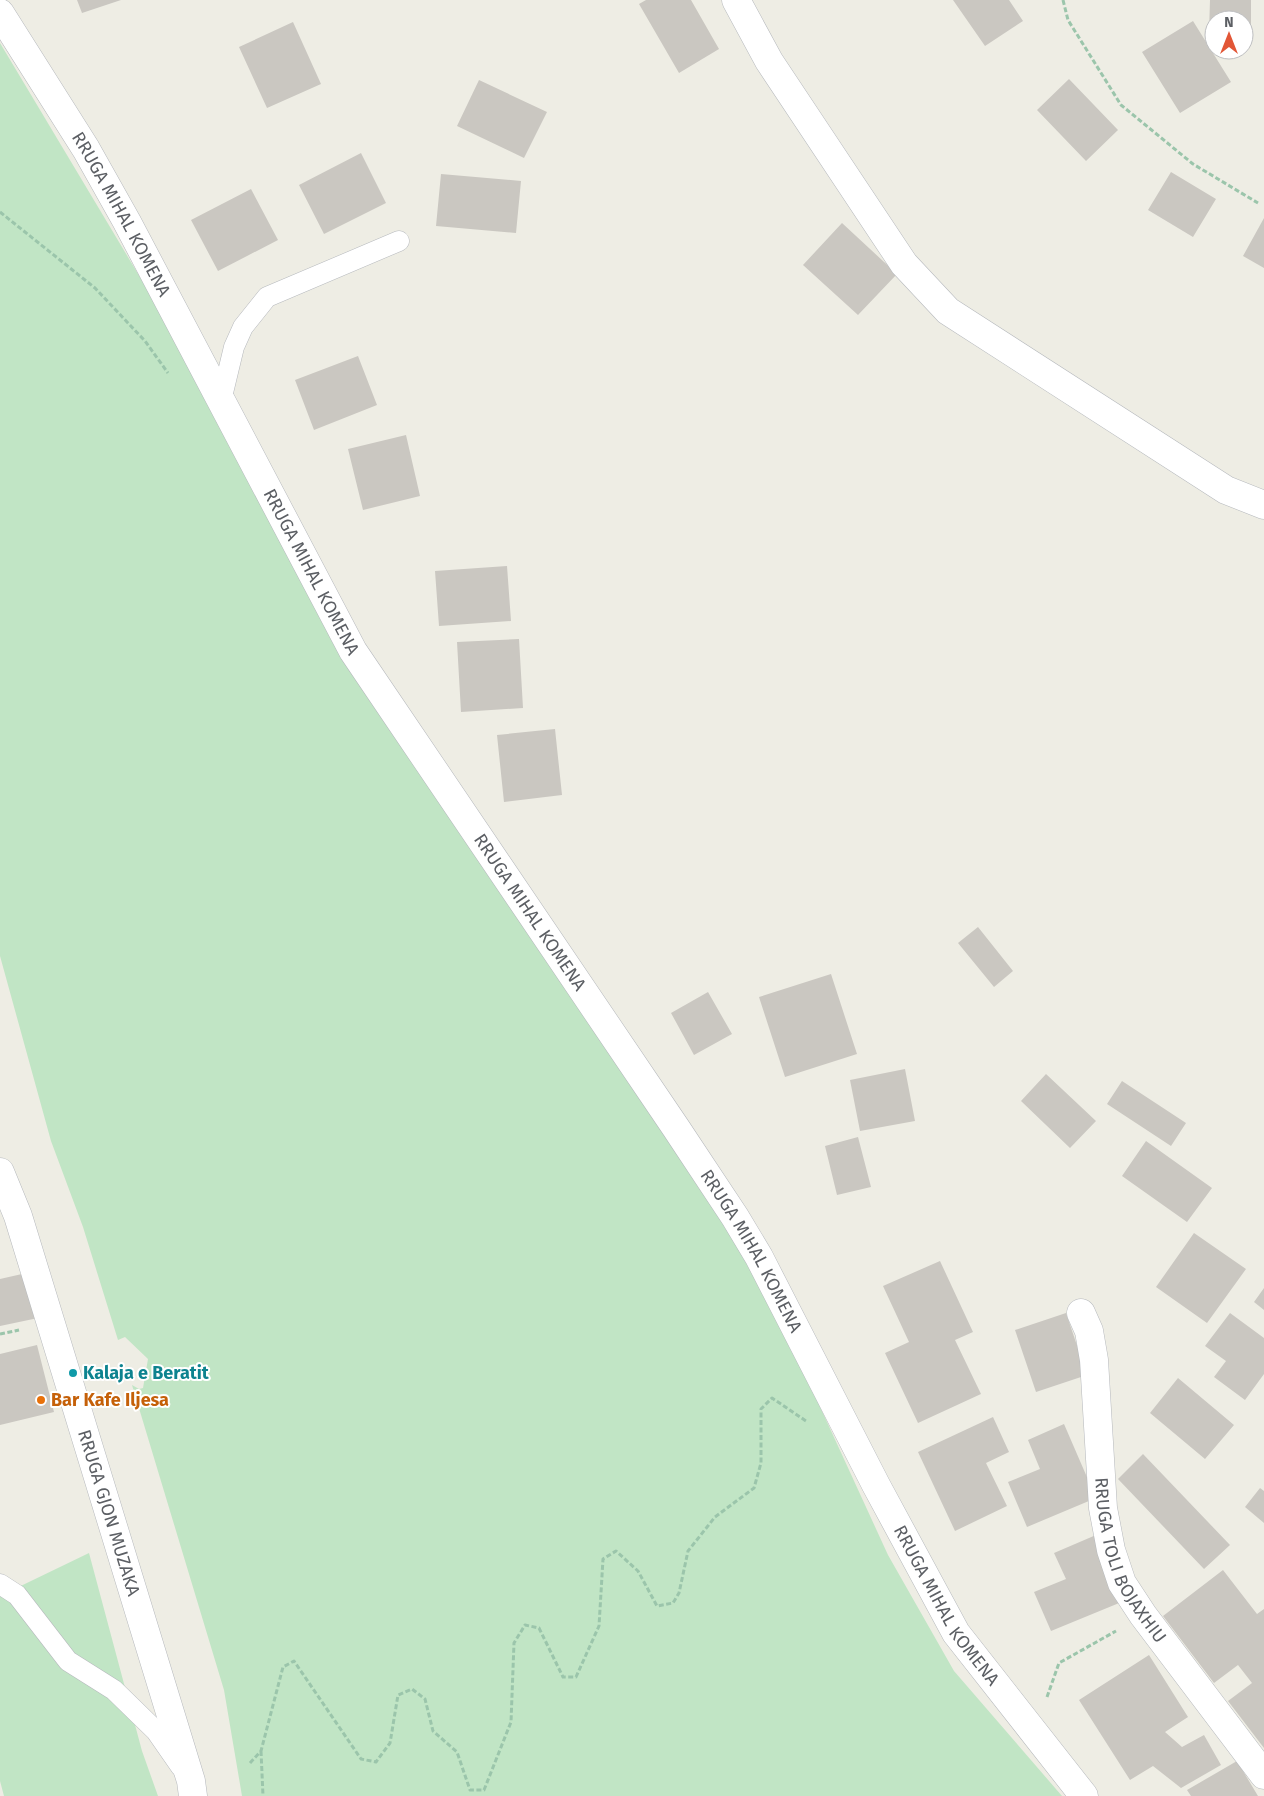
<svg xmlns="http://www.w3.org/2000/svg" width="1264" height="1796" font-family="'Fira Sans',sans-serif">
	<rect width="100%" height="100%" fill="#eeede4"/>
	<path fill="#c1e5c5" d="M 0,43 L 232,431 L 737,1241 L 788,1337 L 888,1555 L 954,1671 L 1062,1796 L 242,1796 L 224,1690 L 132,1385 L 139,1389 L 143,1388 L 148,1359 L 125,1337 L 118,1340 L 83,1227 L 51,1141 L 0,956 Z
		M 89,1553 L 142,1751 L 158,1796 L 4,1796 L 0,1781 L 0,1594 L 2,1595 Z"/>
	<path fill="#cac7c1" d="M 77,0 L 121,0 L 82,13 Z
		M 646,0 L 691,0 L 719,49 L 679,73 L 639,4 Z
		M 953,0 L 1009,0 L 1023,21 L 985,46 Z
		M 1210,0 L 1251,0 L 1251,33 L 1244,33 L 1244,20 L 1214,20 L 1214,33 L 1209,33 Z
		M 1193,21 L 1231,82 L 1180,113 L 1142,52 Z
		M 293,22 L 321,84 L 267,108 L 239,47 Z
		M 1069,79 L 1118,130 L 1086,161 L 1037,110 Z
		M 479,80 L 547,112 L 524,158 L 457,126 Z
		M 361,153 L 386,203 L 324,234 L 299,185 Z
		M 1171,172 L 1216,199 L 1193,237 L 1148,210 Z
		M 441,174 L 521,181 L 516,233 L 436,226 Z
		M 251,189 L 278,240 L 218,271 L 191,220 Z
		M 1264,218 L 1264,268 L 1243,256 Z
		M 842,223 L 897,274 L 858,315 L 803,265 Z
		M 358,356 L 377,405 L 314,430 L 295,380 Z
		M 406,435 L 420,496 L 363,510 L 348,449 Z
		M 507,566 L 511,621 L 439,626 L 435,571 Z
		M 519,639 L 523,708 L 461,712 L 457,642 Z
		M 555,729 L 562,795 L 504,802 L 497,735 Z
		M 978,927 L 1013,971 L 994,987 L 958,943 Z
		M 831,974 L 857,1054 L 785,1077 L 759,997 Z
		M 708,992 L 732,1034 L 694,1055 L 671,1013 Z
		M 905,1069 L 915,1121 L 860,1131 L 850,1080 Z
		M 1046,1074 L 1096,1121 L 1070,1148 L 1021,1101 Z
		M 1122,1081 L 1186,1123 L 1171,1146 L 1107,1104 Z
		M 858,1137 L 871,1187 L 837,1195 L 825,1146 Z
		M 1146,1141 L 1212,1188 L 1187,1222 L 1122,1176 Z
		M 1194,1233 L 1246,1269 L 1207,1323 L 1156,1287 Z
		M 940,1261 L 973,1332 L 955,1340 L 981,1394 L 918,1423 L 885,1353 L 909,1342 L 883,1286 Z
		M 22,1274 L 38,1318 L 0,1326 L 0,1279 Z
		M 1264,1288 L 1264,1310 L 1254,1302 Z
		M 1066,1313 L 1087,1375 L 1036,1392 L 1015,1330 Z
		M 1230,1313 L 1264,1338 L 1264,1374 L 1245,1400 L 1214,1377 L 1226,1361 L 1205,1346 Z
		M 37,1345 L 54,1412 L 0,1425 L 0,1354 Z
		M 1178,1378 L 1234,1425 L 1205,1459 L 1150,1413 Z
		M 993,1417 L 1009,1452 L 986,1463 L 1007,1506 L 955,1531 L 918,1452 Z
		M 1064,1424 L 1096,1498 L 1027,1527 L 1008,1482 L 1040,1469 L 1028,1440 Z
		M 1143,1454 L 1230,1545 L 1204,1569 L 1118,1479 Z
		M 1260,1488 L 1264,1491 L 1264,1523 L 1245,1507 Z
		M 1096,1535 L 1124,1601 L 1051,1631 L 1034,1592 L 1066,1579 L 1054,1553 Z
		M 1223,1570 L 1257,1614 L 1264,1609 L 1264,1748 L 1228,1701 L 1252,1683 L 1238,1665 L 1214,1683 L 1163,1616 Z
		M 1149,1655 L 1188,1717 L 1165,1732 L 1182,1747 L 1204,1735 L 1221,1765 L 1181,1788 L 1153,1766 L 1130,1780 L 1079,1700 Z
		M 1237,1761 L 1258,1796 L 1191,1796 L 1187,1790 Z"/>
	<g fill="none" stroke-linecap="round" stroke-linejoin="round">
		<defs>
			<path id="lane" d="M 221,401 L 234,347 L 243,327 L 267,297 L 399,241
				M 0,1584 L 17,1595 L 68,1661 L 114,1690 L 156,1731 L 181,1767"/>
			<g id="street">
				<path d="M 736,0 L 769,61 L 904,264 L 948,311 L 1226,490 L 1264,505"/>
				<path id="s1" d="M 0,13 L 86,149 L 127,222 L 353,651 L 676,1128 L 735,1217 L 759,1257 L 876,1485 L 956,1633 L 1084,1796"/>
				<path id="s2" d="M 0,1172 L 18,1216 L 191,1781 L 193,1796"/>
				<path id="s3" d="M 1081,1313 L 1089,1331 L 1094,1360 L 1103,1508 L 1111,1550 L 1122,1583 L 1143,1615 L 1264,1775"/>
			</g>
		</defs>
		<use href="#lane" stroke="#b6b9bd" stroke-width="21"/>
		<use href="#street" stroke="#b6b9bd" stroke-width="29"/>
		<path stroke="#9bc5ab" stroke-width="3" stroke-dasharray="5 2.5" stroke-linecap="butt" d="M 1063,0 L 1068,20 L 1121,105 L 1193,164 L 1258,203
			M 0,212 L 95,288 L 145,341 L 168,373
			M 0,1334 L 19,1330
			M 1047,1697 L 1059,1663 L 1116,1631
			M 261,1751 L 263,1796
			M 250,1763 L 261,1751 L 283,1667 L 294,1661 L 361,1759 L 376,1762 L 390,1743 L 398,1695 L 412,1689 L 425,1699 L 433,1731 L 457,1752 L 470,1790 L 484,1790 L 511,1722 L 514,1643 L 525,1625 L 539,1628 L 563,1677 L 576,1677 L 599,1626 L 603,1559 L 616,1551 L 638,1571 L 657,1606 L 673,1603 L 679,1593 L 688,1551 L 715,1517 L 754,1488 L 761,1463 L 761,1409 L 772,1398 L 806,1421"/>
		<use href="#lane" stroke="#fff" stroke-width="20"/>
		<use href="#street" stroke="#fff" stroke-width="28"/>
	</g>
	<circle fill="#0f9aa8" stroke="#fff" stroke-width="2" cx="73" cy="1373" r="5"/>
	<circle fill="#e8710a" stroke="#fff" stroke-width="2" cx="41" cy="1400" r="5"/>
	<g text-anchor="middle" stroke-width="4" stroke-linejoin="round" paint-order="stroke">
		<g font-size="18" fill="#5c5f64" stroke="#fff">
			<text dy="6" stroke="none"><textPath href="#s1" startOffset="235">RRUGA MIHAL KOMENA</textPath></text>
			<text dy="6" stroke="none"><textPath href="#s1" startOffset="640">RRUGA MIHAL KOMENA</textPath></text>
			<text dy="6" stroke="none"><textPath href="#s1" startOffset="1045">RRUGA MIHAL KOMENA</textPath></text>
			<text dy="6" stroke="none"><textPath href="#s1" startOffset="1450">RRUGA MIHAL KOMENA</textPath></text>
			<text dy="6" stroke="none"><textPath href="#s2" startOffset="358">RRUGA GJON MUZAKA</textPath></text>
			<text dy="6" stroke="none"><textPath href="#s3" startOffset="256">RRUGA TOLI BOJAXHIU</textPath></text>
			<text dy="6" stroke="none"><textPath href="#s1" startOffset="1855">RRUGA MIHAL KOMENA</textPath></text>
		</g>
		<g font-size="18" font-weight="bold" fill="#0d838f" stroke="#fff" text-anchor="start">
			<text x="83" y="1379">Kalaja e Beratit</text>
		</g>
		<g font-size="18" font-weight="bold" fill="#c56008" stroke="#fff" text-anchor="start">
			<text x="51" y="1406">Bar Kafe Iljesa</text>
		</g>
	</g>
	<g transform="translate(1229 35)"><circle r="24" fill="#ffffff" stroke="#bebfc1"/>
	<path d="M0-4L9 19L0 12L-9 19Z" fill="#e25636"/>
	<text y="-8" font-size="14" font-weight="bold" text-anchor="middle" fill="#5c5f64">N</text>
	</g>
</svg>
